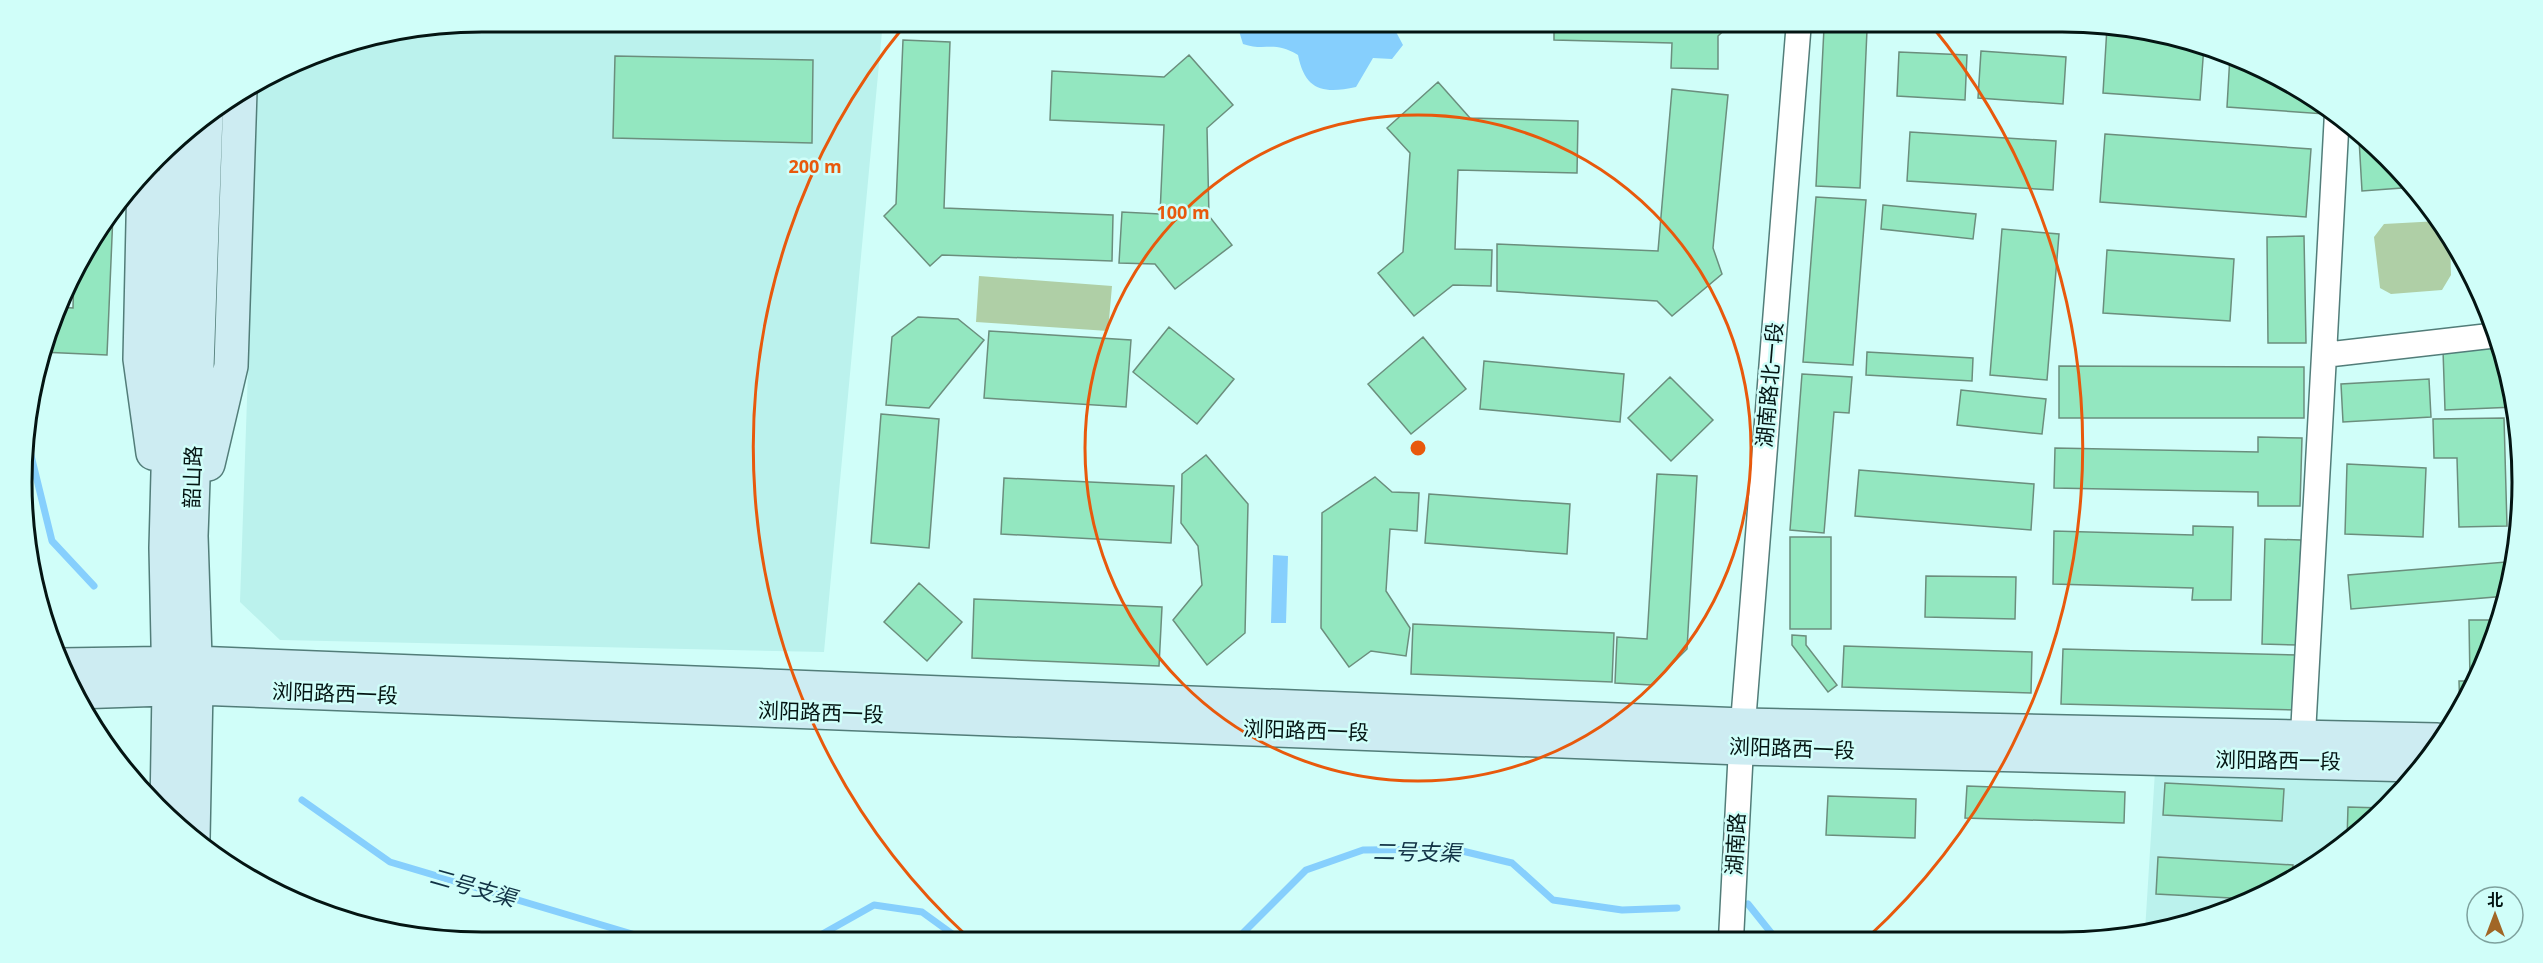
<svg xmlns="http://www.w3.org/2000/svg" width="2543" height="963" font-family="'Open Sans','Noto Sans SC',sans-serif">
	<rect width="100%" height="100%" fill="#d0fef9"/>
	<path fill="#bbf2ed" d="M 482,21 L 883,21 L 824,652 L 280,640 L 240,602 L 258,80 L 333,46 Z
		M 2155,771 L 2404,780 L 2365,827 L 2265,895 L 2145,931 Z"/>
	<path fill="#afcfa6" d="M 2439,221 L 2450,237 L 2451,275 L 2442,290 L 2391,294 L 2380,288 L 2374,237 L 2384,224 Z
		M 979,276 L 1112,286 L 1108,331 L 976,322 Z"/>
	<path fill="#86cffd" d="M 1249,21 L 1262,21 L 1274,28 L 1296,21 L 1343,21 L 1367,32 L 1382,28 L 1395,30 L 1403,45 L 1392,59 L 1373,58 L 1356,87 C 1324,94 1305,91 1298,55 C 1273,40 1266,52 1243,44 L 1239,31 Z
		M 1273,555 L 1288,556 L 1286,623 L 1271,623 Z"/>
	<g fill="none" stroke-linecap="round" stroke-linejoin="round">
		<path stroke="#86cffd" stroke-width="7" d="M 25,431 L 52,541 L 94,586
			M 302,800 L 390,862 L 659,942
			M 1748,904 L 1776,939
			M 1208,940 L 1242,934 L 1306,870 L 1363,850 L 1454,849 L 1512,863 L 1553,900 L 1622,910 L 1677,908
			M 810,941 L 874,905 L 922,912 L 962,941"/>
	</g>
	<path fill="#93e7c0" stroke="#6b8e7d" stroke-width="1.5" d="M 680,21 L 812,21 L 812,27 Z
		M 1554,21 L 1734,21 L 1718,36 L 1718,69 L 1671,68 L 1672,43 L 1554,40 Z
		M 2107,27 L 2181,37 L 2204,45 L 2200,100 L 2103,93 Z
		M 1824,28 L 1867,30 L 1860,188 L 1816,186 Z
		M 903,40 L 950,42 L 944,208 L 1113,215 L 1112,261 L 942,255 L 930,266 L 884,216 L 896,204 Z
		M 1981,51 L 2066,57 L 2063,104 L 1978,98 Z
		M 1899,52 L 1967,55 L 1965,100 L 1897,96 Z
		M 1189,55 L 1233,105 L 1207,128 L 1209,216 L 1232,245 L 1175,289 L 1155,264 L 1119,263 L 1122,212 L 1160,214 L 1164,125 L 1050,120 L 1052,71 L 1164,77 Z
		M 2230,55 L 2265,69 L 2325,106 L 2325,114 L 2227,107 Z
		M 615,56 L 813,60 L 812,143 L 613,138 Z
		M 1438,82 L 1470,118 L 1578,121 L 1577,173 L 1458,170 L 1455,249 L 1492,250 L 1491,286 L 1453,285 L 1414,316 L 1378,273 L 1403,252 L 1410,153 L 1387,128 Z
		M 1672,89 L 1728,95 L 1713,248 L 1722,274 L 1672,316 L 1657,301 L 1497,291 L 1497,244 L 1658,251 Z
		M 1910,132 L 2056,141 L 2053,190 L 1907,181 Z
		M 2105,134 L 2311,149 L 2306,217 L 2100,202 Z
		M 2359,139 L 2366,139 L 2408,178 L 2415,187 L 2362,191 Z
		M 1816,197 L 1866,200 L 1853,365 L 1803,362 Z
		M 1883,205 L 1976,214 L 1973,239 L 1881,229 Z
		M 113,214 L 107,355 L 41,352 L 46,333 L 57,307 L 73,308 L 74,270 L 83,252 Z
		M 2002,229 L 2059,234 L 2047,380 L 1990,375 Z
		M 2304,236 L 2306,343 L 2268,343 L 2267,237 Z
		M 2107,250 L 2234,259 L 2230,321 L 2103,313 Z
		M 918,317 L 958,319 L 984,340 L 929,408 L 886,405 L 892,337 Z
		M 1169,327 L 1234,379 L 1197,424 L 1133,372 Z
		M 989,331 L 1131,340 L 1126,407 L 984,398 Z
		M 1423,337 L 1466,389 L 1411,434 L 1368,384 Z
		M 2501,348 L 2515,407 L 2445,410 L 2443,350 Z
		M 1867,352 L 1973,358 L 1972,381 L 1866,375 Z
		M 1484,361 L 1624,374 L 1620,422 L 1480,409 Z
		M 2059,366 L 2304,367 L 2304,418 L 2059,418 Z
		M 1802,374 L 1852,377 L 1849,413 L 1834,412 L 1824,533 L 1790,530 Z
		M 1670,377 L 1713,420 L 1671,461 L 1628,418 Z
		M 2429,379 L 2431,417 L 2343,422 L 2341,384 Z
		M 1961,390 L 2046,399 L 2042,434 L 1957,425 Z
		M 881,414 L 939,419 L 929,548 L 871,543 Z
		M 2504,418 L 2507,526 L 2459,527 L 2457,458 L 2434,458 L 2433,419 Z
		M 2258,437 L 2302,438 L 2300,506 L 2258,506 L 2258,492 L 2054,488 L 2055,448 L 2258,452 Z
		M 1206,455 L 1248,504 L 1245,633 L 1207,665 L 1173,620 L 1202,585 L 1198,546 L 1181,523 L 1182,474 Z
		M 2347,464 L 2426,468 L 2423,537 L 2345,534 Z
		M 1859,470 L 2034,484 L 2031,530 L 1855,516 Z
		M 1657,474 L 1697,476 L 1687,649 L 1651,685 L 1615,683 L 1617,637 L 1647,639 Z
		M 1375,477 L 1392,492 L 1419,493 L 1417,531 L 1390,529 L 1386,591 L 1410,628 L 1406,656 L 1371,651 L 1349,667 L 1321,628 L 1322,513 Z
		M 1004,478 L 1174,486 L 1171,543 L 1001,534 Z
		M 1429,494 L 1570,504 L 1567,554 L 1425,543 Z
		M 2193,526 L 2233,527 L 2231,600 L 2192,600 L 2193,588 L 2053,584 L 2054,531 L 2193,535 Z
		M 1790,537 L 1831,537 L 1831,629 L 1790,629 Z
		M 2265,539 L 2301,540 L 2298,645 L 2262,644 Z
		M 2506,562 L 2507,596 L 2351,609 L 2348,575 Z
		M 1926,576 L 2016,577 L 2015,619 L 1925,617 Z
		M 919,583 L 962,622 L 927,661 L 884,622 Z
		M 974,599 L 1162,607 L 1159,666 L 972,658 Z
		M 2469,620 L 2498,620 L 2460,712 L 2459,681 L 2470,681 Z
		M 1413,624 L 1614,633 L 1612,682 L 1411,674 Z
		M 1792,635 L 1806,636 L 1806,645 L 1837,685 L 1828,692 L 1792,645 Z
		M 1844,646 L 2032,652 L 2031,693 L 1842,687 Z
		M 2063,649 L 2298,655 L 2296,710 L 2061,704 Z
		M 2165,783 L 2284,789 L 2282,821 L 2163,815 Z
		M 1967,786 L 2125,792 L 2124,823 L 1965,818 Z
		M 1828,796 L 1916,799 L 1915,838 L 1826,835 Z
		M 2348,807 L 2381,808 L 2365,827 L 2347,840 Z
		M 2158,857 L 2293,865 L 2292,876 L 2265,895 L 2250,899 L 2156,894 Z"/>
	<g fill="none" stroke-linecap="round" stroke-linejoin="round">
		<defs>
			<path id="street" d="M 2324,355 L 2337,113
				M 2302,752 L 2324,355 L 2498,335
				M 1731,939 L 1741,748 L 1799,21"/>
			<path id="secondary" d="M 144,177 L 140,359 L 153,453
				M 208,464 L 231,366 L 240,91
				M 60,665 L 194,663 L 1743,725 L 2437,740
				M 75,692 L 196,688 L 1741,748 L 2417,765
				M 167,810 L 169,689 L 166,548 L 177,136
				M 193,838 L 196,688 L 191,536 L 206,115"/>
		</defs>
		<use href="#street" stroke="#527d79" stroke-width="27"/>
		<use href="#secondary" stroke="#527d79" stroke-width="36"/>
		<use href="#street" stroke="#fff" stroke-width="24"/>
		<use href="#secondary" stroke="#cdecf2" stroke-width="33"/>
	</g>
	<g fill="none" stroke="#e8590c" stroke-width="3">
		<circle cx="1418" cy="448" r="333"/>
		<path d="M969 938A665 665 0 0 1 905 25M1931 25A665 665 0 0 1 1867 938"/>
	</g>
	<g text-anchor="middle" stroke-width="5" stroke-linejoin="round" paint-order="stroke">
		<g font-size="21" fill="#041513" stroke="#d0fef9">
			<text transform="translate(1770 385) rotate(-85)" y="7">湖南路北一段</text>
			<text transform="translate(193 477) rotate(-88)" y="7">韶山路</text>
			<text transform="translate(335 694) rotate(2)" y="7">浏阳路西一段</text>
			<text transform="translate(821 713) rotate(2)" y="7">浏阳路西一段</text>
			<text transform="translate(1306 731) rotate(2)" y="7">浏阳路西一段</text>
			<text transform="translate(1792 749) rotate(2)" y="7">浏阳路西一段</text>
			<text transform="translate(2278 761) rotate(1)" y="7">浏阳路西一段</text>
			<text transform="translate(1736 844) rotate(-87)" y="7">湖南路</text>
		</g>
		<g font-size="22" font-style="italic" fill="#113245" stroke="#d0fef9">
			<text transform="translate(1417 852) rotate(1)" y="8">二号支渠</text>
			<text transform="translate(473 887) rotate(16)" y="8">二号支渠</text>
		</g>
	</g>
	<path d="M0 0H2543V963H0ZM482 32H2062A450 450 0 0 1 2512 482V482A450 450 0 0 1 2062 932H482A450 450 0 0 1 32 482V482A450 450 0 0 1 482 32Z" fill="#d0fef9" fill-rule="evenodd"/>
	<path fill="none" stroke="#041513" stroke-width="3" d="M482 32H2062A450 450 0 0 1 2512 482V482A450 450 0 0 1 2062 932H482A450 450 0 0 1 32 482V482A450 450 0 0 1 482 32Z"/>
	<circle cx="1418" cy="448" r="9" fill="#e8590c" stroke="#d0fef9" stroke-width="3"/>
	<g font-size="18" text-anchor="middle" font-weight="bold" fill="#e8590c" stroke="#d0fef9" stroke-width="5" stroke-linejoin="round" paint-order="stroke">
		<text x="815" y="173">200 m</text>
		<text x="1183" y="219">100 m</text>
	</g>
	<g transform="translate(2495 915)"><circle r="28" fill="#d0fef9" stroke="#7ea19d" stroke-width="1.5"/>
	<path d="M0-4.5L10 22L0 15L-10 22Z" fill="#a16626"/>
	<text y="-9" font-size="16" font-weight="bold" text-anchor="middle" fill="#041513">北</text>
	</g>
</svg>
